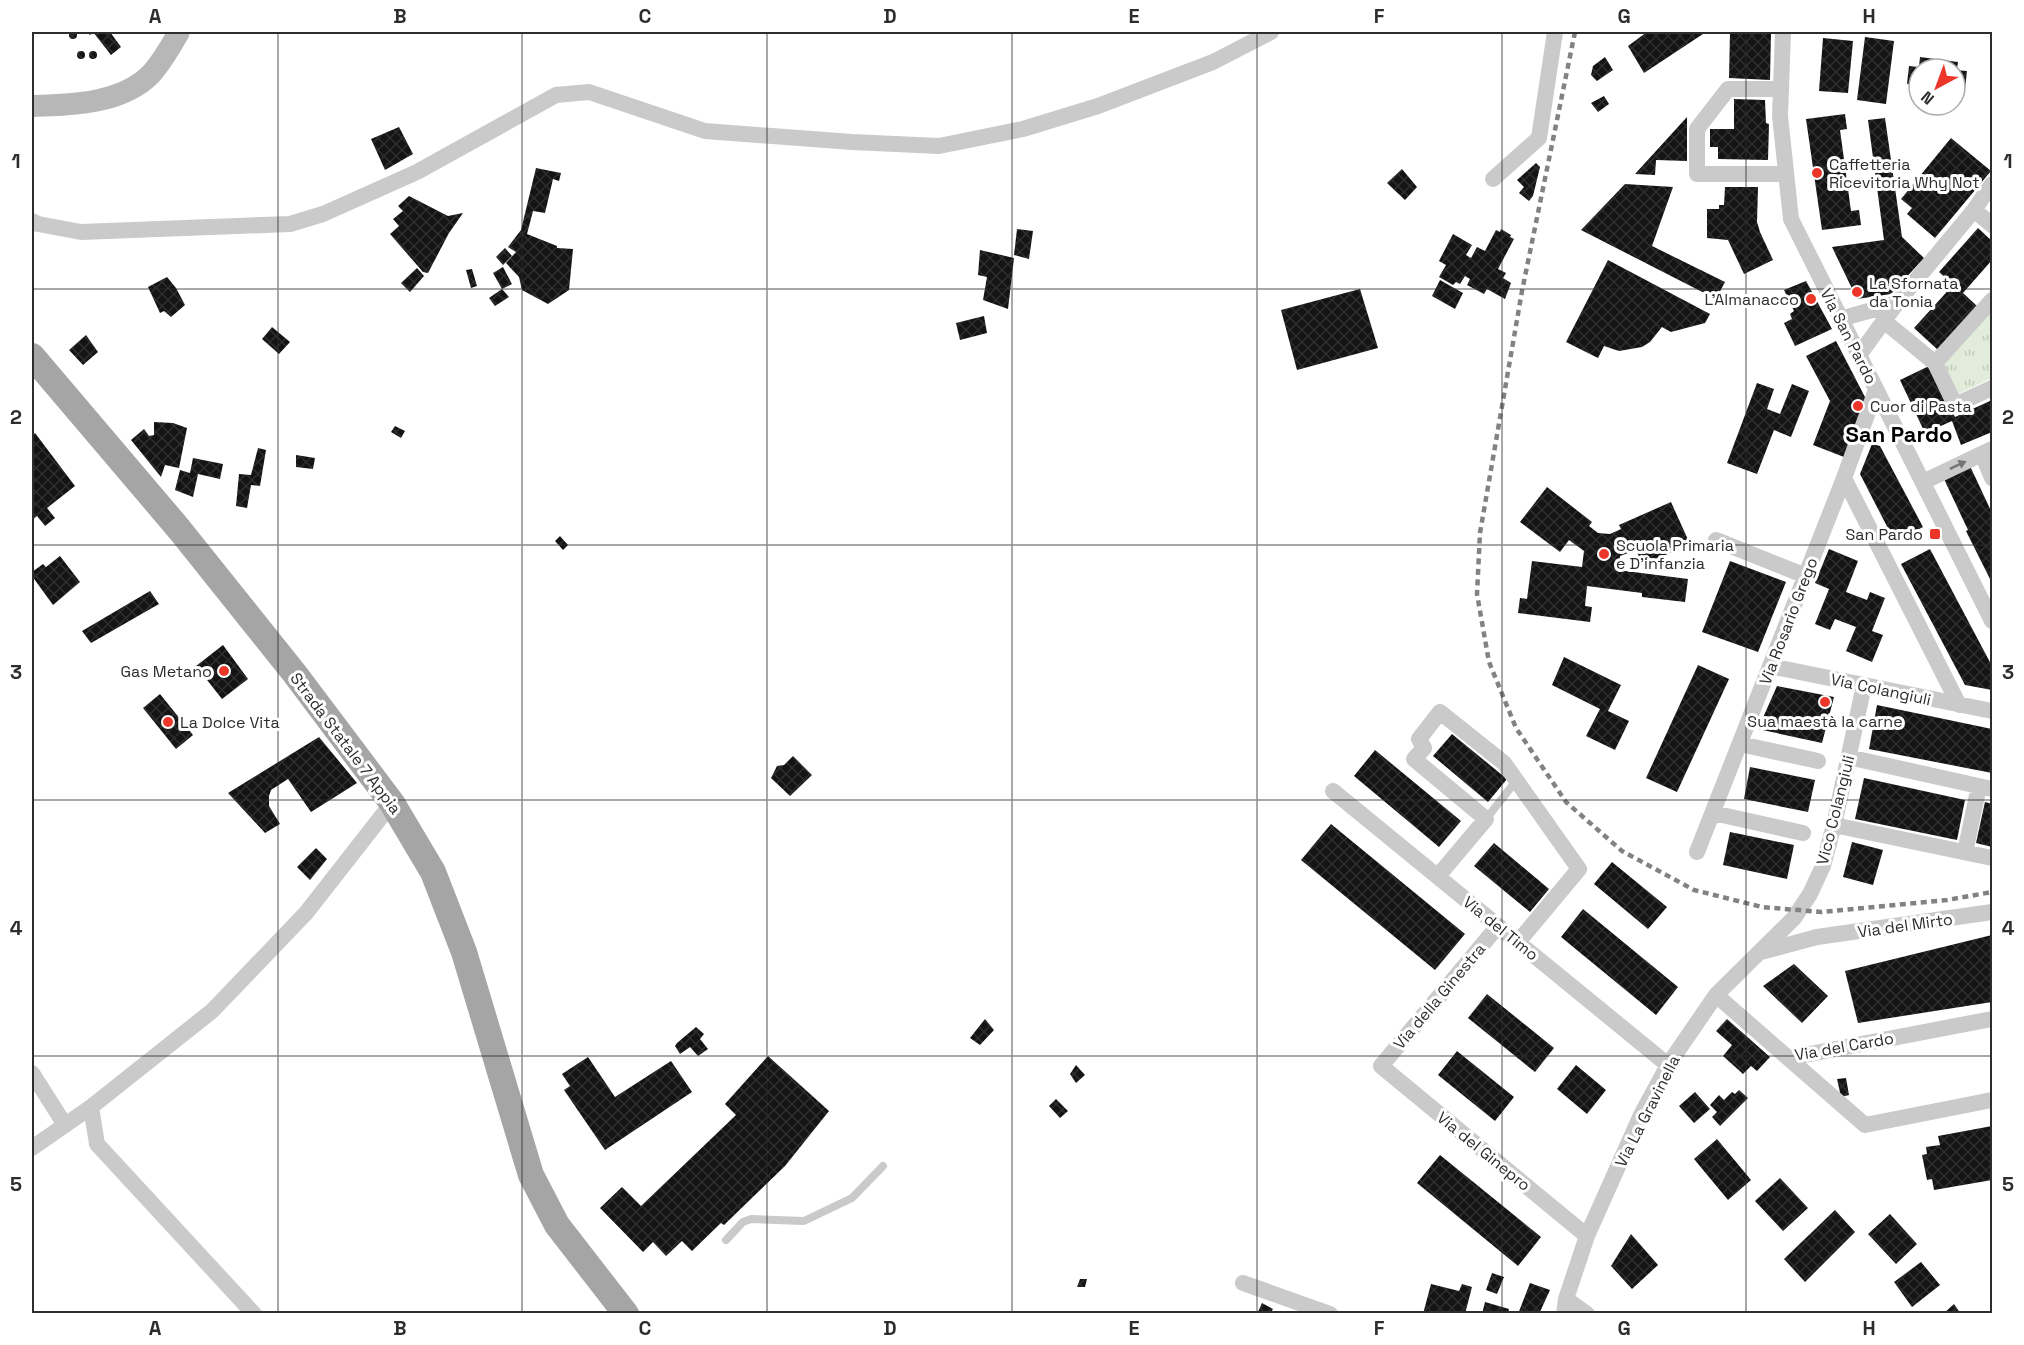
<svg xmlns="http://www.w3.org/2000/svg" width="2024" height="1345" font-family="'Space Grotesk',sans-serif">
	<defs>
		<pattern id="grass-tufts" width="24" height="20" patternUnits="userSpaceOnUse" patternTransform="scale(1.5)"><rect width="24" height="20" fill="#e1ecda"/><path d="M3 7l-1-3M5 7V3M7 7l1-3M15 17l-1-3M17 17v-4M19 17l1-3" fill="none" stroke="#c1cbbb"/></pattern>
		<pattern id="building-cross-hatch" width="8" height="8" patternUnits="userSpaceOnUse" patternTransform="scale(1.5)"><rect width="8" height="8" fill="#141414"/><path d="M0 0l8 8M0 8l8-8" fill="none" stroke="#2e2e2e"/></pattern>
	</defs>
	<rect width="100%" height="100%" fill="#fff"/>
	<path fill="url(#grass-tufts)" d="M 1992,309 L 1992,378 L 1958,394 L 1944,364 Z"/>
	<path fill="url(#building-cross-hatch)" d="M69 35a4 4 0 1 1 8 0a4 4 0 1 1-8 0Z
		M 87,32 L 110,32 L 121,47 L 111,55 L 93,32 L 90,35 Z
		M 1647,32 L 1706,32 L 1644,73 L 1628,46 Z
		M 1730,32 L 1771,32 L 1770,80 L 1729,78 Z
		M 1865,37 L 1894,41 L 1886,104 L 1857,100 Z
		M 1823,38 L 1853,41 L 1848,93 L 1819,91 Z
		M89 55a4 4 0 1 1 8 0a4 4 0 1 1-8 0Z
		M77 55a4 4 0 1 1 8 0a4 4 0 1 1-8 0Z
		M 1605,57 L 1613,70 L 1597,81 L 1591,75 L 1593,66 Z
		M 1920,57 L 1958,62 L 1957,69 L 1919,69 L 1919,93 L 1916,93 L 1917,85 L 1907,84 L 1909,66 L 1919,67 Z
		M 1955,70 L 1967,71 L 1965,89 L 1955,88 Z
		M 1604,96 L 1609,104 L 1598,112 L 1591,103 Z
		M 1734,99 L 1765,100 L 1766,123 L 1769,124 L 1768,160 L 1718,159 L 1718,147 L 1710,147 L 1710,129 L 1734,129 Z
		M 1845,114 L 1847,129 L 1840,130 L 1851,211 L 1859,210 L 1861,225 L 1822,230 L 1806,119 Z
		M 1687,117 L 1687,161 L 1656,160 L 1655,175 L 1635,174 Z
		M 1885,118 L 1902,237 L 1924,258 L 1891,294 L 1857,299 L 1832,247 L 1884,240 L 1868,120 Z
		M 399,127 L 413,154 L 385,170 L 371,139 Z
		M 1951,138 L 1991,171 L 1935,238 L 1907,214 L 1912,208 L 1901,199 Z
		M 1536,163 L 1540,167 L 1533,196 L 1529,201 L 1519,193 L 1524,187 L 1517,180 Z
		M 536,168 L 561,173 L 559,181 L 553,179 L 545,213 L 533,211 L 527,234 L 557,246 L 557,248 L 573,249 L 569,290 L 548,304 L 522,290 L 519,277 L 506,263 L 516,252 L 508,247 L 521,230 Z
		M 1402,169 L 1417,187 L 1405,200 L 1387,183 Z
		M 1625,184 L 1673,187 L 1652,246 L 1725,282 L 1716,299 L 1581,230 Z
		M 1725,187 L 1758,187 L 1757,222 L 1760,232 L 1773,260 L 1744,274 L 1728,240 L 1707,238 L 1707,209 L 1719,209 L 1719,205 L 1724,205 Z
		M 409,196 L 448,216 L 463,213 L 449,233 L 428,273 L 423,272 L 390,234 L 399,226 L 393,219 L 403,211 L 398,206 Z
		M 1978,228 L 1992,241 L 1992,260 L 1963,293 L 1977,306 L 1938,350 L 1914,328 L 1953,285 L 1939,272 Z
		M 1017,229 L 1033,231 L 1029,259 L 1014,255 Z
		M 1501,229 L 1511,235 L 1510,237 L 1514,239 L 1498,269 L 1506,273 L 1503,278 L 1511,283 L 1505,299 L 1487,289 L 1484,294 L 1467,285 L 1470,279 L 1465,276 L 1460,284 L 1456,282 L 1453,285 L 1439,277 L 1446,265 L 1439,261 L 1453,234 L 1472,245 L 1466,255 L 1471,258 L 1477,247 L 1485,251 L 1496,230 L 1500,232 Z
		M 505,248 L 512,256 L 503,265 L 496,257 Z
		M 980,250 L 1014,258 L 1008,309 L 983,300 L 987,277 L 978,275 Z
		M 1608,260 L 1710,314 L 1705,323 L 1671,332 L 1662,327 L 1650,342 L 1642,347 L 1619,351 L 1604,346 L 1598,358 L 1566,342 Z
		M 503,267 L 512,284 L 502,289 L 509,297 L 495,306 L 489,298 L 502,289 L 493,273 Z
		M 417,268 L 424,276 L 410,292 L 401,283 Z
		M 472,269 L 477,286 L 471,288 L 466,270 Z
		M 167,277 L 176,288 L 185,305 L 171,317 L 164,311 L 160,313 L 148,287 Z
		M 1440,280 L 1463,293 L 1455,309 L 1432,296 Z
		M 1806,281 L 1832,329 L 1795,346 L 1784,323 L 1792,319 L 1790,314 L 1794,311 L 1784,290 Z
		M 1360,289 L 1378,348 L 1297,370 L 1281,310 Z
		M 984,316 L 987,333 L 960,340 L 956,323 Z
		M 272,327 L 290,342 L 279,354 L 262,339 Z
		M 86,335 L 98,352 L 83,365 L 69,350 Z
		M 1836,341 L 1866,399 L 1844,457 L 1813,445 L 1830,401 L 1806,356 Z
		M 1929,366 L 1955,417 L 1992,400 L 1992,432 L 1961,445 L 1952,421 L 1925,433 L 1900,380 Z
		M 1757,383 L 1774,389 L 1767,409 L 1780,414 L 1792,384 L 1809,391 L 1791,437 L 1774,430 L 1757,474 L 1727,463 Z
		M 154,422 L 173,423 L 187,428 L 179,468 L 165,465 L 161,477 L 131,440 L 144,429 L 149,436 L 154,435 Z
		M 395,426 L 405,431 L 401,438 L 391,432 Z
		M 35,433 L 75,486 L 47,508 L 55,518 L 45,526 L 37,516 L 32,520 L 32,436 Z
		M 1872,444 L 1880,446 L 1923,527 L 1895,542 L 1860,474 Z
		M 258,448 L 266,450 L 260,486 L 251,485 L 247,508 L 236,506 L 239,474 L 251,475 Z
		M 296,455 L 315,458 L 313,469 L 296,467 Z
		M 193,458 L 223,464 L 220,479 L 198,474 L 193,497 L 175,490 L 180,470 L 190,473 Z
		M 1970,466 L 1992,513 L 1992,583 L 1966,531 L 1968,530 L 1944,479 Z
		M 1547,487 L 1592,522 L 1589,526 L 1598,533 L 1610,534 L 1621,529 L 1619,525 L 1671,502 L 1690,544 L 1643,565 L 1636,550 L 1620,556 L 1618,570 L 1688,579 L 1685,602 L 1642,597 L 1642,593 L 1587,586 L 1585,606 L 1592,607 L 1590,622 L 1518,613 L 1520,598 L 1527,599 L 1532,561 L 1582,567 L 1584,551 L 1569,540 L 1560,552 L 1520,522 Z
		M 560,536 L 568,545 L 563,550 L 555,541 Z
		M 1829,549 L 1858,561 L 1846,592 L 1867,600 L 1870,592 L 1885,598 L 1872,631 L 1883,635 L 1872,662 L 1846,651 L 1856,627 L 1835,619 L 1830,630 L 1815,624 L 1829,589 L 1815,583 Z
		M 1930,549 L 1992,666 L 1992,690 L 1965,685 L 1901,564 Z
		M 60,556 L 80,582 L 53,605 L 32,576 L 32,572 L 43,564 L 46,567 Z
		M 1730,561 L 1786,582 L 1758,652 L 1702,632 Z
		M 150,591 L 159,604 L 91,643 L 82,631 Z
		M 223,645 L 248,679 L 222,699 L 196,666 Z
		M 1564,657 L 1621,685 L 1608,711 L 1629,721 L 1615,750 L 1586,736 L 1600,709 L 1552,685 Z
		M 1698,665 L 1729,679 L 1677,792 L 1646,778 Z
		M 1777,686 L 1834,697 L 1822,743 L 1758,729 Z
		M 160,694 L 193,735 L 176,749 L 143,708 Z
		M 1877,705 L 1992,729 L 1992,773 L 1869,749 Z
		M 1452,734 L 1507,779 L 1488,802 L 1433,756 Z
		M 319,737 L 357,783 L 311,812 L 288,779 L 271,790 L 269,796 L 269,806 L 280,824 L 265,833 L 228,793 Z
		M 1375,750 L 1461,821 L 1439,847 L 1354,776 Z
		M 793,756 L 812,775 L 790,796 L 771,778 L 777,766 L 784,765 Z
		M 1750,767 L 1815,780 L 1808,812 L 1744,799 Z
		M 1864,778 L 1965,800 L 1957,840 L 1855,819 Z
		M 1985,802 L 1992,804 L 1992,847 L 1976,843 Z
		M 1331,824 L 1465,934 L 1435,970 L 1301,860 Z
		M 1730,832 L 1794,845 L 1787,879 L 1723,865 Z
		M 1852,842 L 1883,850 L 1873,885 L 1843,877 Z
		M 1494,843 L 1549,889 L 1530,912 L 1474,866 Z
		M 316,848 L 327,859 L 310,880 L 297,867 Z
		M 1612,862 L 1667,907 L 1648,929 L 1594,884 Z
		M 1583,909 L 1678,987 L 1656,1015 L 1561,937 Z
		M 1992,935 L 1992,1002 L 1858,1023 L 1845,971 Z
		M 1794,964 L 1828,996 L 1802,1023 L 1763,986 Z
		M 1487,994 L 1554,1048 L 1535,1072 L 1468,1018 Z
		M 985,1019 L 994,1030 L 980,1045 L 970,1038 Z
		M 1727,1019 L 1770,1057 L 1757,1071 L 1751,1066 L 1743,1074 L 1723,1056 L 1732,1045 L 1716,1031 Z
		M 696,1027 L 704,1034 L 700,1039 L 708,1049 L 698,1056 L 690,1047 L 680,1054 L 675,1046 L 677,1043 Z
		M 1457,1051 L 1514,1097 L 1495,1121 L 1438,1075 Z
		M 768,1056 L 829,1111 L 785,1166 L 724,1225 L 721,1223 L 692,1251 L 682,1241 L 666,1256 L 653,1242 L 643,1252 L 600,1208 L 622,1187 L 641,1206 L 736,1115 L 725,1104 Z
		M 588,1057 L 615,1097 L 671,1061 L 692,1092 L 605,1150 L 564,1090 L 570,1086 L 562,1074 Z
		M 1076,1065 L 1085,1075 L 1076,1083 L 1070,1074 Z
		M 1576,1065 L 1606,1090 L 1587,1114 L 1557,1089 Z
		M 1846,1078 L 1849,1095 L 1841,1097 L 1837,1079 Z
		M 1739,1090 L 1748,1098 L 1720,1126 L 1712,1117 L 1717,1112 L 1710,1105 L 1719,1095 L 1724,1100 L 1732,1092 L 1735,1094 Z
		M 1695,1092 L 1710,1109 L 1694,1123 L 1679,1106 Z
		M 1056,1099 L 1068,1111 L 1060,1118 L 1049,1106 Z
		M 1992,1126 L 1992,1180 L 1934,1190 L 1932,1179 L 1927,1180 L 1922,1155 L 1927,1154 L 1926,1147 L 1940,1145 L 1938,1136 Z
		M 1717,1139 L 1751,1180 L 1728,1200 L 1694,1159 Z
		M 1440,1155 L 1541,1237 L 1518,1266 L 1417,1183 Z
		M 1780,1178 L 1808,1208 L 1783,1231 L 1755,1201 Z
		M 1835,1210 L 1855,1232 L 1805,1282 L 1784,1259 Z
		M 1890,1214 L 1917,1244 L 1896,1264 L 1868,1234 Z
		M 1631,1234 L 1658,1265 L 1632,1289 L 1611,1266 Z
		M 1921,1262 L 1940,1285 L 1912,1307 L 1894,1282 Z
		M 1492,1273 L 1504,1277 L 1497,1294 L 1486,1290 Z
		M 1080,1279 L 1087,1279 L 1085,1287 L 1077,1287 Z
		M 1530,1283 L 1550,1290 L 1539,1314 L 1518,1314 Z
		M 1431,1284 L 1459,1291 L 1462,1284 L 1472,1287 L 1465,1314 L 1423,1314 Z
		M 1485,1302 L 1509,1309 L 1508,1314 L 1482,1314 Z
		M 1262,1303 L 1273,1309 L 1270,1314 L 1257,1314 Z
		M 1954,1304 L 1961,1314 L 1943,1314 Z"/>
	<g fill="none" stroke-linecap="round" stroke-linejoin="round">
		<path stroke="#cacaca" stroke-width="8" d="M 1486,819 L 1516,781
			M 726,1240 L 743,1222 L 751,1219 L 804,1221 L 852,1198 L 883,1166"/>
		<path stroke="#cacaca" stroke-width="16" d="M 1783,32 L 1780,116 L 1791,219 L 1992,621
			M 1781,89 L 1728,89 L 1697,129 L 1697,174 L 1786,174
			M 1493,179 L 1539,138 L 1555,32
			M 1974,210 L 1992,225
			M 32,221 L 38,224 L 81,232 L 290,224 L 323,214 L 417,172 L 556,95 L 589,92 L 705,131 L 852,142 L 939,146 L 1023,129 L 1098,106 L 1213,62 L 1271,32
			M 1897,303 L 1974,210 L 1992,184
			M 1840,319 L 1897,303 L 1859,355
			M 1884,321 L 1935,363 L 1955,405 L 1992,388
			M 1935,363 L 1992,300
			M 1982,454 L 1992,478
			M 1844,478 L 1959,705
			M 1923,482 L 1992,449
			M 1716,540 L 1806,576
			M 1770,666 L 1992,711
			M 1740,744 L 1818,761
			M 1848,757 L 1992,789
			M 1333,791 L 1668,1065
			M 1713,813 L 1803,833
			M 1834,825 L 1992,858
			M 1697,852 L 1844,478 L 1876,390
			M 1965,852 L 1979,786
			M 1438,876 L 1486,819 L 1414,759 L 1424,748 L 1419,739 L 1440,712 L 1504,763 L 1579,869 L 1518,942
			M 1498,926 L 1381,1066 L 1587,1236
			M 1761,952 L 1817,937 L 1992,912
			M 1716,995 L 1865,1125 L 1992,1100
			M 1789,1058 L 1992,1019
			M 32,1073 L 65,1125
			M 32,1148 L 91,1107
			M 1243,1283 L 1330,1314
			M 1566,1299 L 1587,1314
			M 254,1314 L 97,1144 L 91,1107 L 212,1011 L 306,913 L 392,803
			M 1564,1314 L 1566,1299 L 1587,1236 L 1641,1115 L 1668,1065 L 1716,995 L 1794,918 L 1810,894 L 1823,866 L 1834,825 L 1864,685"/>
		<path stroke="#b7b7b7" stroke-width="22" d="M 32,106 C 70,105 122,104 151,74 C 162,62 171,46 179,32"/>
		<path stroke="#a5a5a5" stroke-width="26" d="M 32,356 L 179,529 L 295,674 L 392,803 L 433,872 L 464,952 L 531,1175 L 557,1225 L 626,1314"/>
		<path stroke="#828282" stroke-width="4.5" stroke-dasharray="6 4.5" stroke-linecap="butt" d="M 1575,32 L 1522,291 L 1480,533 L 1477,594 L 1489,662 L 1516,728 L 1566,802 L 1622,851 L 1694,890 L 1762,907 L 1821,912 L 1947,900 L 1992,892"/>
	</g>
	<defs><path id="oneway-solid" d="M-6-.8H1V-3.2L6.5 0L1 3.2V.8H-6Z" transform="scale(1.5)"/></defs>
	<use fill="#747474" href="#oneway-solid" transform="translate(1958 465) rotate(-25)"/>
	<path fill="none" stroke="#2d2d2d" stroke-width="1.5" stroke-opacity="0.55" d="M 278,32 L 278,1314M 522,32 L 522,1314M 767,32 L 767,1314M 1012,32 L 1012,1314M 1257,32 L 1257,1314M 1502,32 L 1502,1314M 1746,32 L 1746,1314M 32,289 L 1992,289M 32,545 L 1992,545M 32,800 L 1992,800M 32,1056 L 1992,1056"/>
	<g fill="#eb3629" stroke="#fff" stroke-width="2">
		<circle cx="1817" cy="173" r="6"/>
		<circle cx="1857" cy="292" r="6"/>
		<circle cx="1811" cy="299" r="6"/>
		<circle cx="1858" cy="406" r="6"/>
		<rect x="1929" y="528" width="12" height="12" rx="3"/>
		<circle cx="1604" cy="554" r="6"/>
		<circle cx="224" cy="671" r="6"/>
		<circle cx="1825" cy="702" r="6"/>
		<circle cx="168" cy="722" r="6"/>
	</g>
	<g text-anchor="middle" stroke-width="6" stroke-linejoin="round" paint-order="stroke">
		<g font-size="16" fill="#2d2d2d" stroke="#fff" text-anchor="start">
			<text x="1829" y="170">Caffetteria<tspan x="1829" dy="18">Ricevitoria Why Not</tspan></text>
			<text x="1869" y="289">La Sfornata<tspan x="1869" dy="18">da Tonia</tspan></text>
			<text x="1799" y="305" text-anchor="end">L'Almanacco</text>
			<text x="1870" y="412">Cuor di Pasta</text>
			<text x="1923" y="540" text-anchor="end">San Pardo</text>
			<text x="1616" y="551">Scuola Primaria<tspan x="1616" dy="18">e D'infanzia</tspan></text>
			<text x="212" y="677" text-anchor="end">Gas Metano</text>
			<text x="1825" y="727" text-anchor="middle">Sua maestà la carne</text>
			<text x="180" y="728">La Dolce Vita</text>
		</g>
		<g font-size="16" fill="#2d2d2d" stroke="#fff">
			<text transform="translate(1849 336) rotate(63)" y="6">Via San Pardo</text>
			<text transform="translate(1788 621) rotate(-69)" y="6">Via Rosario Grego</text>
			<text transform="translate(1881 689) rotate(12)" y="6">Via Colangiuli</text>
			<text transform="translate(346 743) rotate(53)" y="6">Strada Statale 7 Appia</text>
			<text transform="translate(1835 810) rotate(-76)" y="6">Vico Colangiuli</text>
			<text transform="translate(1905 925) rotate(-8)" y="6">Via del Mirto</text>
			<text transform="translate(1501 928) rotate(39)" y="6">Via del Timo</text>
			<text transform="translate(1439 996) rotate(-50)" y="6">Via della Ginestra</text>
			<text transform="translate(1844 1046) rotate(-10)" y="6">Via del Cardo</text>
			<text transform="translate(1647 1111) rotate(-63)" y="6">Via La Gravinella</text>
			<text transform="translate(1484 1151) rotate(39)" y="6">Via del Ginepro</text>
		</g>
		<g font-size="22" font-weight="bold" fill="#000" stroke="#fff">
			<text x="1899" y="442">San Pardo</text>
		</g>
	</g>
	<rect width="2024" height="1345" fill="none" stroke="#ffffff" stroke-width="66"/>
	<g transform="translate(1937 87) rotate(221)"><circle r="28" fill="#ffffff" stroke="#ababab" stroke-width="1.5"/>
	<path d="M0-4.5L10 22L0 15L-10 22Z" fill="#eb3629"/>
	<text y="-9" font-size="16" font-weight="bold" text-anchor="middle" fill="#2d2d2d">N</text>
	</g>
	<rect x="33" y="33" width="1958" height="1279" fill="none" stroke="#2d2d2d" stroke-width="2"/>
	<g font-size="20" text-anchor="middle" font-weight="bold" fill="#2d2d2d">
		<text x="155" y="23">A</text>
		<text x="400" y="23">B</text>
		<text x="645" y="23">C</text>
		<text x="890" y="23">D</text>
		<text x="1134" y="23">E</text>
		<text x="1379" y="23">F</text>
		<text x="1624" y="23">G</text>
		<text x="1869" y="23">H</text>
		<text x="16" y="168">1</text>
		<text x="2008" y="168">1</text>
		<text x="16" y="424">2</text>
		<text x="2008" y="424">2</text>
		<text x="16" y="679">3</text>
		<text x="2008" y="679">3</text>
		<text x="16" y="935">4</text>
		<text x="2008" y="935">4</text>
		<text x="16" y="1191">5</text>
		<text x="2008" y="1191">5</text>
		<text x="155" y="1335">A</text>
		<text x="400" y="1335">B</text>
		<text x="645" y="1335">C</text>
		<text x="890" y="1335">D</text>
		<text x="1134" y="1335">E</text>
		<text x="1379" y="1335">F</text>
		<text x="1624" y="1335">G</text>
		<text x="1869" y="1335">H</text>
	</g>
</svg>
